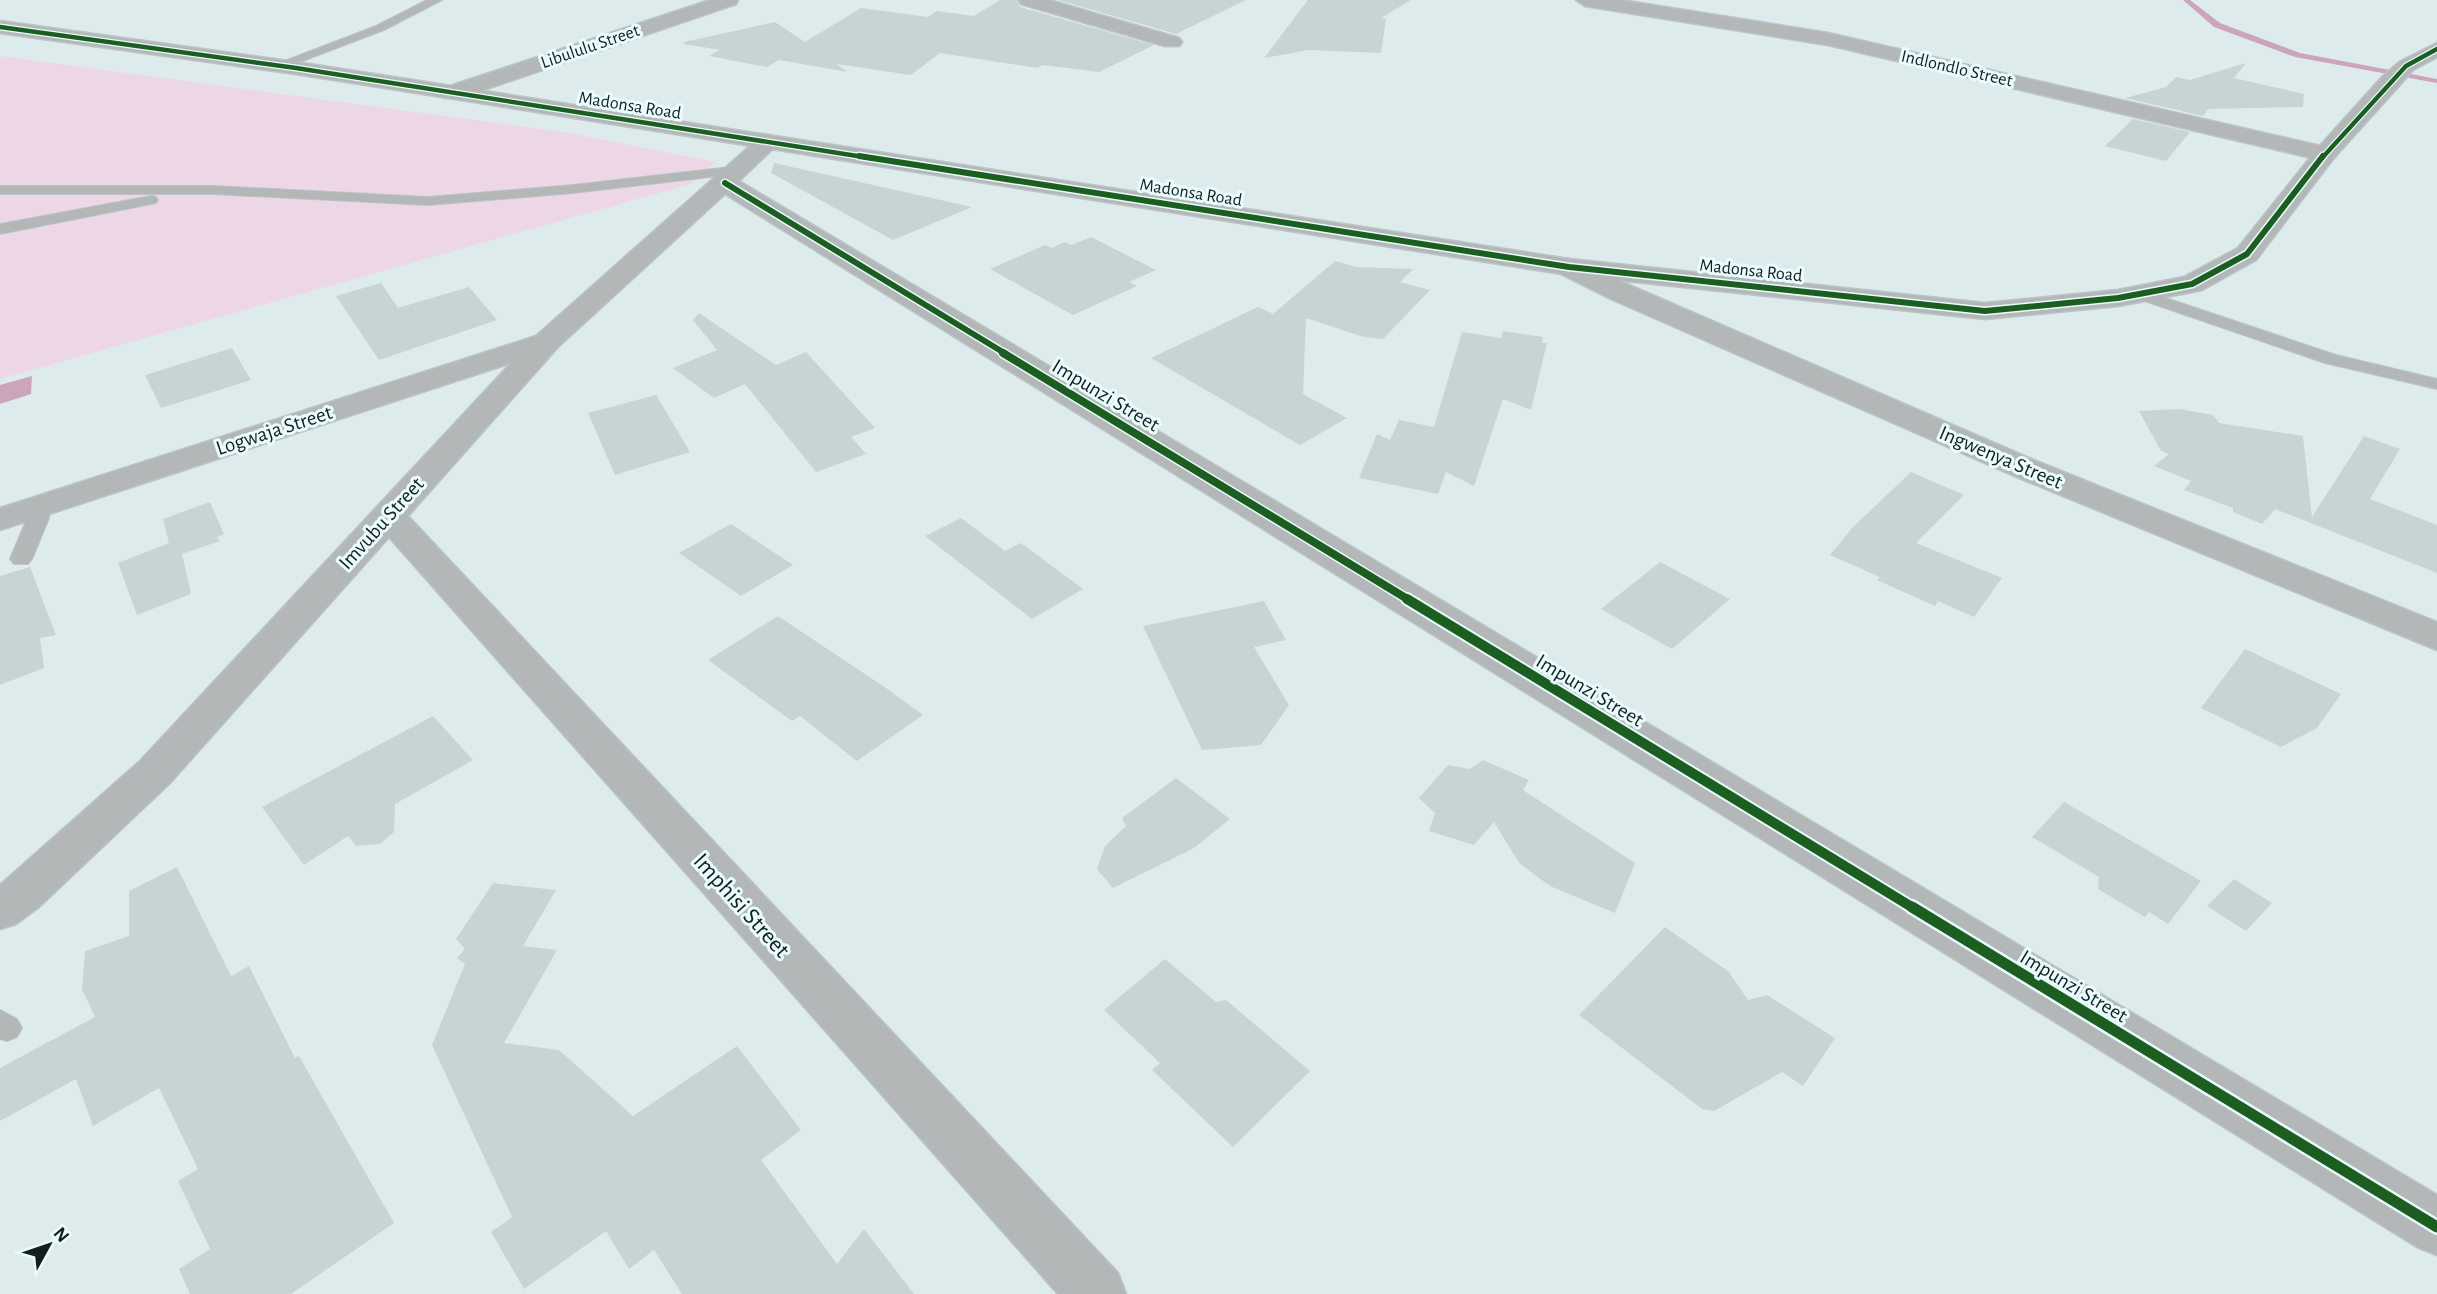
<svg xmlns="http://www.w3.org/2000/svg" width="2437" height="1294" font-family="'Alegreya Sans',sans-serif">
	<rect width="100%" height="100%" fill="#deebec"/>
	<path fill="#edd7e6" d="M 0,56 L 564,132 L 715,162 L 691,184 L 0,379 Z"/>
	<path fill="#cca5bc" d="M 32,376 L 31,394 L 0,404 L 0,385 Z"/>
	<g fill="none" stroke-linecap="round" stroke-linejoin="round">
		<path fill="#cca5bc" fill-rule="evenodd" d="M 2183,0 L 2190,0 L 2220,23 L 2300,53 L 2437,79 L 2437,83 L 2295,57 L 2214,27 Z"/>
	</g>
	<path fill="#c8d3d4" d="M 1000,0 L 1017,0 L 1020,7 L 1154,45 L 1099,72 L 1042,65 L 1038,68 L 940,53 L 911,75 L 836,64 L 848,72 L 779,60 L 767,67 L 709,56 L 720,50 L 684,44 L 684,42 L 775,22 L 805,42 L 861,8 L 928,17 L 937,11 L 974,16 Z
		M 1058,0 L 1246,0 L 1176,34 Z
		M 1308,0 L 1411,0 L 1381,18 L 1386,19 L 1381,53 L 1309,50 L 1264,58 Z
		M 2246,63 L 2234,78 L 2304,94 L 2303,107 L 2208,109 L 2203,116 L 2125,98 L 2166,87 L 2176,77 L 2190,80 Z
		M 2133,119 L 2190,132 L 2166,161 L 2105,146 Z
		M 774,163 L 972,207 L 893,240 L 771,173 Z
		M 1091,237 L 1156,270 L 1129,282 L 1137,286 L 1073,315 L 990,269 L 1045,245 L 1052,248 L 1065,242 L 1071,245 Z
		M 1335,261 L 1356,267 L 1413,269 L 1400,282 L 1430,290 L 1383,339 L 1364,337 L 1306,318 L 1303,394 L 1347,418 L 1300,445 L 1151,358 L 1258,307 L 1273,314 Z
		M 381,283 L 398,308 L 469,287 L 497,320 L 379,360 L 336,296 Z
		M 699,313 L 776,365 L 806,352 L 875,428 L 851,437 L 866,454 L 816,472 L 745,384 L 714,398 L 673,368 L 717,350 L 693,320 Z
		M 1503,331 L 1543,337 L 1542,343 L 1547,343 L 1531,410 L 1503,399 L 1474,486 L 1446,472 L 1438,494 L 1359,478 L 1377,434 L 1390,440 L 1399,420 L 1434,427 L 1462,332 L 1501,338 Z
		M 232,348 L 251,380 L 161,408 L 145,375 Z
		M 656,395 L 690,452 L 615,475 L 588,413 Z
		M 2180,409 L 2213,415 L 2219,423 L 2303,436 L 2312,517 L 2364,436 L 2400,449 L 2370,499 L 2437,525 L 2437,573 L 2275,509 L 2262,524 L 2233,512 L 2233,508 L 2184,490 L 2191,481 L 2154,466 L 2169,454 L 2161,451 L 2139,411 Z
		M 1911,472 L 1964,495 L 1916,543 L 2002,578 L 1974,617 L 1938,601 L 1935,606 L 1877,580 L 1880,577 L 1830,555 L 1853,527 Z
		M 210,502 L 224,534 L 217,537 L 220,541 L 182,554 L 191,594 L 137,615 L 118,563 L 169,543 L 163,519 Z
		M 961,518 L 1005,551 L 1021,543 L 1083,589 L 1032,619 L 925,536 Z
		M 731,524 L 793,565 L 741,596 L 679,553 Z
		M 1660,562 L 1730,599 L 1672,649 L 1601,609 Z
		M 30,567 L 56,635 L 40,638 L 44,668 L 0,685 L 0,576 Z
		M 1264,601 L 1286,640 L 1254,647 L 1289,705 L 1261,745 L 1202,750 L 1143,626 Z
		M 778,616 L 886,688 L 923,715 L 857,761 L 800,716 L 792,721 L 708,660 Z
		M 2245,649 L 2341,694 L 2317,728 L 2281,747 L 2201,708 Z
		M 433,716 L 473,760 L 395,804 L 394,832 L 380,844 L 356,846 L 348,836 L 304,865 L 262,807 Z
		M 1483,760 L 1529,780 L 1523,790 L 1635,863 L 1615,913 L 1550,886 L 1519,863 L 1494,822 L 1474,845 L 1429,831 L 1435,813 L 1419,798 L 1448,765 L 1470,769 Z
		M 1176,778 L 1230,819 L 1194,848 L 1113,888 L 1097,869 L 1105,846 L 1126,826 L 1122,818 Z
		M 2064,802 L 2201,881 L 2168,924 L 2149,912 L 2145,917 L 2098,889 L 2099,877 L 2032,837 Z
		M 177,867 L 231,976 L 249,966 L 295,1058 L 299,1056 L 394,1223 L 291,1294 L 190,1294 L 179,1269 L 210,1249 L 178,1181 L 198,1169 L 159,1088 L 93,1126 L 76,1079 L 0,1121 L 0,1068 L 95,1017 L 82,989 L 85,951 L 129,936 L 129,891 Z
		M 2234,879 L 2272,903 L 2246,931 L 2207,906 Z
		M 493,883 L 556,890 L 523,946 L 557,950 L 504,1043 L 559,1050 L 633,1116 L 737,1046 L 801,1130 L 761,1160 L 837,1264 L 864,1229 L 914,1294 L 682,1294 L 654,1250 L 629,1269 L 606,1231 L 524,1289 L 491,1232 L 512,1217 L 432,1045 L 465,964 L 457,958 L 465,949 L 456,939 Z
		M 1665,927 L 1729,972 L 1748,1000 L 1767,995 L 1835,1038 L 1803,1086 L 1782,1072 L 1714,1111 L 1702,1109 L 1579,1015 Z
		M 1165,959 L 1216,1002 L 1226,1000 L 1310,1071 L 1233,1147 L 1152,1070 L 1160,1063 L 1104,1010 Z"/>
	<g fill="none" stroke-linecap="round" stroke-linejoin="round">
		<defs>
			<path id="service" d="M 427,0 L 442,0 L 384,30 L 284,68 L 274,65 L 376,26 Z
				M 739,166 L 744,167 L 744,173 L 573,193 L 428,205 L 213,194 L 0,194 L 0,186 L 213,186 L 428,197 L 573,185 Z
				M 151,196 L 156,197 L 158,200 L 156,203 L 0,234 L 0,224 Z
				M 2139,289 L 2336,355 L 2437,379 L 2437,389 L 2325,363 L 2133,297 L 2131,294 Z
				M 41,500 L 48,502 L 51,506 L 49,518 L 32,559 L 28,564 L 14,564 L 10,559 L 34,502 Z
				M 0,1010 L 17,1019 L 22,1028 L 17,1037 L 7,1041 L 0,1039 Z"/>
			<path id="minor" d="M 710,0 L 738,0 L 736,4 L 460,98 L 444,98 L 441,93 L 444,88 Z
				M 1019,0 L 1049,0 L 1179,38 L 1182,42 L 1179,46 L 1165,46 L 1021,4 Z
				M 1576,0 L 1621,0 L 1828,33 L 2325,147 L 2333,149 L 2337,154 L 2333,159 L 2325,161 L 1828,45 L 1585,6 Z
				M 768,135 L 776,137 L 780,142 L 739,181 L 2437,1195 L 2437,1255 L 2417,1247 L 725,194 L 558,347 L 408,516 L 1118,1273 L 1126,1294 L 1058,1294 L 389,537 L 170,783 L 39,907 L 16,924 L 0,929 L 0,885 L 140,761 L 511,363 L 0,530 L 0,508 L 536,336 L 760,137 Z
				M 1569,259 L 2036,461 L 2437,622 L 2437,650 L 2012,475 L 1611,299 L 1559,273 L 1556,267 L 1559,261 Z"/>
			<path id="tertiary" d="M 0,21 L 296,62 L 1569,259 L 1985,303 L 2118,290 L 2184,277 L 2238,248 L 2317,149 L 2382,77 L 2399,62 L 2437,43 L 2437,57 L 2413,70 L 2398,87 L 2333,159 L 2256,260 L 2202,290 L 2192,292 L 2118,306 L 1985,319 L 1569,275 L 296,74 L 0,33 Z"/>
		</defs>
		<use href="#service" stroke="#bbc5c6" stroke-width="2"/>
		<use href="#minor" stroke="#bbc5c6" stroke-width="3"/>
		<use href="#tertiary" stroke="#bbc5c6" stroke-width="3"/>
		<use href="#service" fill="#b3b7b7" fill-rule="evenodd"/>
		<use href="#minor" fill="#b3b7b7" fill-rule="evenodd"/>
		<use href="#tertiary" fill="#b3b7b7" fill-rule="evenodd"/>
		<defs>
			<path id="cycleway-far4" d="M 0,27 L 296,68 L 870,158
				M 2322,158 L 2406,66 L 2437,49"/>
			<path id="cycleway-far3" d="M 859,156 L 1569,267 L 1985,311 L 2118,298 L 2192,284 L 2247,254 L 2323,156
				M 725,183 L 1006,354"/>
			<path id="cycleway-far2" d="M 1003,353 L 1409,600"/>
			<path id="cycleway-far1" d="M 1407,599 L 1915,909"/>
			<path id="cycleway" d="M 1912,907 L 2437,1227"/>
		</defs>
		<use href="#cycleway-far4" stroke="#e9fdfe" stroke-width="7"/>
		<use href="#cycleway-far3" stroke="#e9fdfe" stroke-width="9"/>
		<use href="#cycleway-far2" stroke="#e9fdfe" stroke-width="11"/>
		<use href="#cycleway-far1" stroke="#e9fdfe" stroke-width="14"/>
		<use href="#cycleway" stroke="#e9fdfe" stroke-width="16"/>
		<use href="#cycleway-far4" stroke="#1b5e20" stroke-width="4.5"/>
		<use href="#cycleway-far3" stroke="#1b5e20" stroke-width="6"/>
		<use href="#cycleway-far2" stroke="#1b5e20" stroke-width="8"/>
		<use href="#cycleway-far1" stroke="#1b5e20" stroke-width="10"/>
		<use href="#cycleway" stroke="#1b5e20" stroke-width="11"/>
	</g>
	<g text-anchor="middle" stroke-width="6" stroke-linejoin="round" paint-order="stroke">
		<g font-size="18" fill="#151e1f" stroke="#e9fdfe">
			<text transform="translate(590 46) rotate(-19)" y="6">Libululu Street</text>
			<text transform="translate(1957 68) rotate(13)" y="6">Indlondlo Street</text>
			<text transform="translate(630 105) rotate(9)" y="6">Madonsa Road</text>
			<text transform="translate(1191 192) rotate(9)" y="6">Madonsa Road</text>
			<text transform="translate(1751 270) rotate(6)" y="6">Madonsa Road</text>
		</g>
		<g font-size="21" fill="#151e1f" stroke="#e9fdfe">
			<text transform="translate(1106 395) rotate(31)" y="7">Impunzi Street</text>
			<text transform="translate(274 430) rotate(-18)" y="7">Logwaja Street</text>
			<text transform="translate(2001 457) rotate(23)" y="7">Ingwenya Street</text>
			<text transform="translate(381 523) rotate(-48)" y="7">Imvubu Street</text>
			<text transform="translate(1590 690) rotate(31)" y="7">Impunzi Street</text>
			<text transform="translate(2074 986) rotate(31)" y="7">Impunzi Street</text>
		</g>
		<g font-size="24" fill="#151e1f" stroke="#e9fdfe">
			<text transform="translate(742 905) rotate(48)" y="8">Imphisi Street</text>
		</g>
	</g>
	<g transform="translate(49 1245) rotate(50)" stroke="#e9fdfe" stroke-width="5" paint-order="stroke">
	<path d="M0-5L12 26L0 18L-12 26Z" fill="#151e1f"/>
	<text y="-10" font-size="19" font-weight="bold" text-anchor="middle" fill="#151e1f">N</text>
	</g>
</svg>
